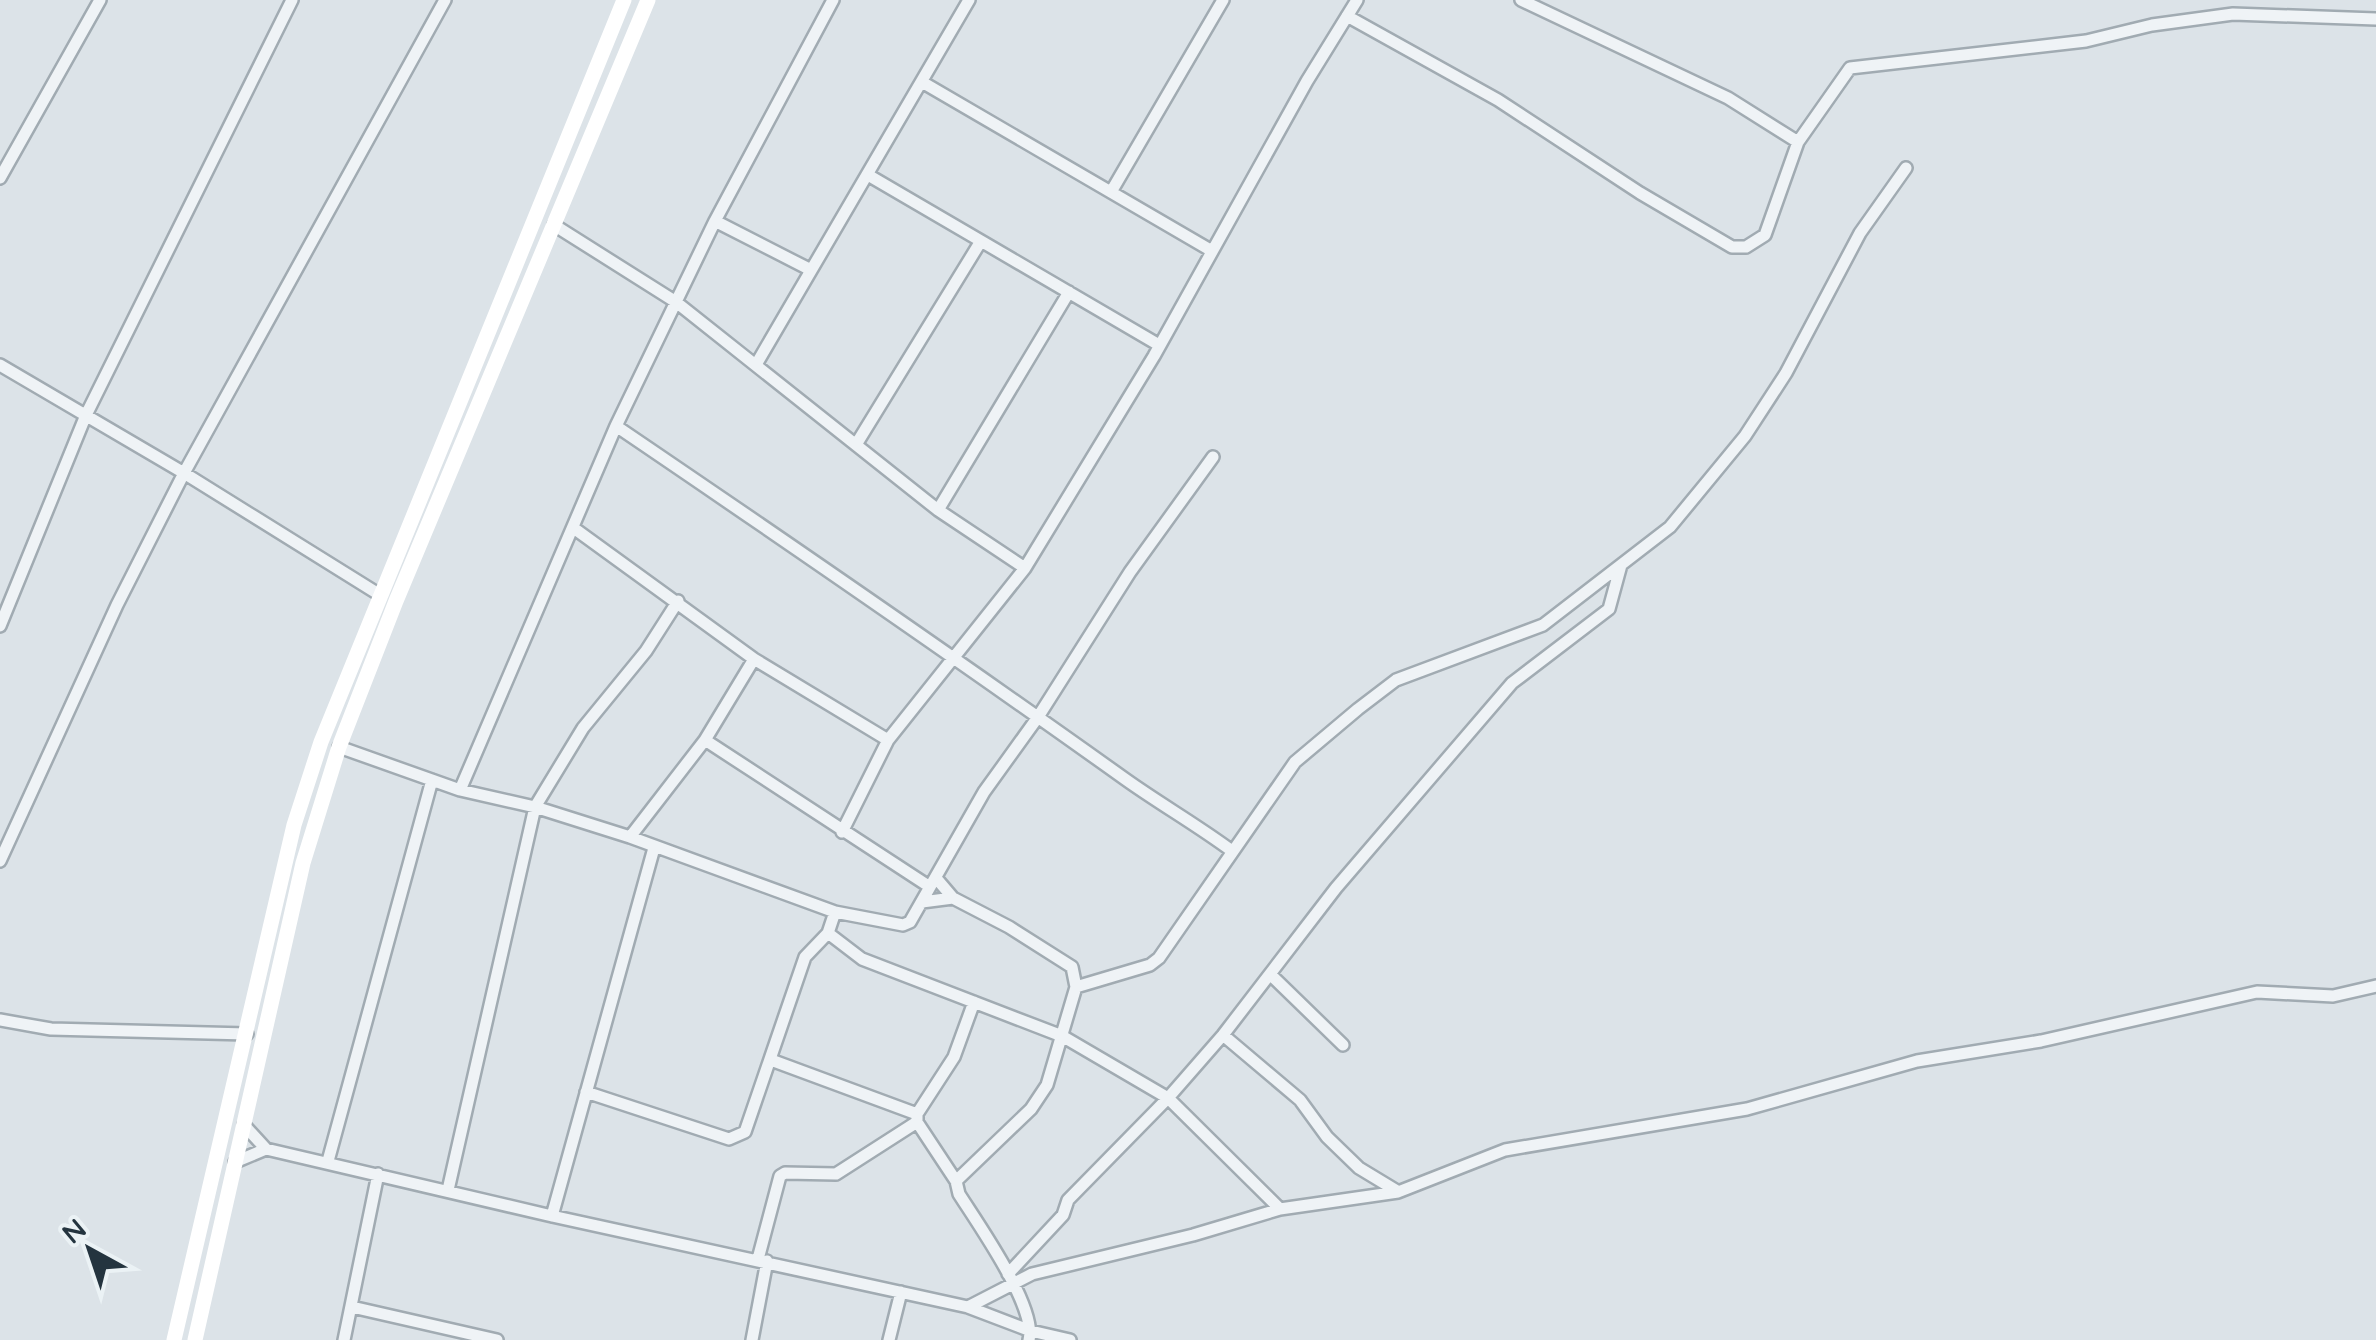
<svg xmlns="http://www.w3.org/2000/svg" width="2376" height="1340" font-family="Quicksand,sans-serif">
	<rect width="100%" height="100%" fill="#dce3e8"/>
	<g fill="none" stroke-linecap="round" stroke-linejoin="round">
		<defs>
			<path id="street" d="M 1521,0 L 1728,98 L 1798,142
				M 1347,16 L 1498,100 L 1640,193 L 1732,247 L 1746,247 L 1765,235 L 1798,142 L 1850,68 L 2086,41 L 2152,25 L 2233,14 L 2376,19
				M 922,82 L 1212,251
				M 868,175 L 1159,345
				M 0,178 L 100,0
				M 1111,192 L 1223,0
				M 715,221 L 811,270
				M 554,225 L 676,302 L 938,510 L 1025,568
				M 757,363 L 969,0
				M 0,365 L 184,473 L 380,595
				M 616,426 C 787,542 957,659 1125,779 C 1160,804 1197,825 1232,851
				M 857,443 L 981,241
				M 938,510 L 1069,292
				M 575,529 L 754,659 L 888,740
				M 0,626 L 86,415 L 292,0
				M 705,740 L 930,887
				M 339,747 L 460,790 L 535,807 L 630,837 L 835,912 L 903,925 L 910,922 L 984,792 L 1038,717 L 1130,572 L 1213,457
				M 460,790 L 616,426 L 715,221 L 833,0
				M 842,832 L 888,740 L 1025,568 L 1154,356 L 1307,81 L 1357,0
				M 630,837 L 705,740 L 754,659
				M 0,861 L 117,605 L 184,473 L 445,0
				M 936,878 L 953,898 L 1009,927 L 1072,967 L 1076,987 L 1047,1085 L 1031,1109 L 956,1181
				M 922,902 L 953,898
				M 828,933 L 862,959 L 1062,1036 L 1168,1098 L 1280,1209
				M 1271,975 L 1343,1045
				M 1076,987 L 1150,965 L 1159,958 L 1295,762 L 1358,709 L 1396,680 L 1543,625 L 1670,527 L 1745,436 L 1786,373 L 1860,233 L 1906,168
				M 0,1020 L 51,1029 L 247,1034
				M 1223,1035 L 1300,1100 L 1327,1137 L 1359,1168 L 1397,1191
				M 771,1060 L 917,1114
				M 586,1092 L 729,1139 L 745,1132 L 805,957 L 828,933 L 835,912
				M 917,1122 L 956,1181 L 959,1194 C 978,1224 1037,1307 1029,1340
				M 244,1125 L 266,1149 L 552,1216 L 968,1307 L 1032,1274 L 1193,1235 L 1280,1209 L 1398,1192 L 1505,1150 L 1747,1109 L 1917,1061 L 2041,1041 L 2257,992 L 2333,996 L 2376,986
				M 328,1161 L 432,780
				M 235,1162 L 266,1149
				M 448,1190 L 535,807 L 583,728 L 646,651 L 678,601
				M 552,1216 L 654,848
				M 758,1259 L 780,1176 L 785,1173 L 836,1174 L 917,1122 L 917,1114 L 954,1057 L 974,1002
				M 1008,1274 L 1063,1215 L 1068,1200 L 1168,1098 L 1223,1035 L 1336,888 L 1512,683 L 1609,609 L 1621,565
				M 352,1307 L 497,1340
				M 968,1307 L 1031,1331 L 1070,1340
				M 344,1340 L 378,1174
				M 752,1340 L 767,1261
				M 889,1340 L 901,1292"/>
		</defs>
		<use href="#street" stroke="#a1abb2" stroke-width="16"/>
		<use href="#street" stroke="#eff3f6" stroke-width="11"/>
		<path stroke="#fff" stroke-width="15" d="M 174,1340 L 294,825 L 321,742 L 624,0
			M 195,1340 L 303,863 L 339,747 L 396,601 L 648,0"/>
	</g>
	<g transform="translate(90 1250) rotate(320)" stroke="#ebf2f5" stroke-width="8" paint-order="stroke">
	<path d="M0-8L18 38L0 25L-18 38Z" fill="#24343f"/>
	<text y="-15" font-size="28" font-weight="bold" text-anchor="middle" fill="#24343f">N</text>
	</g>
</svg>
